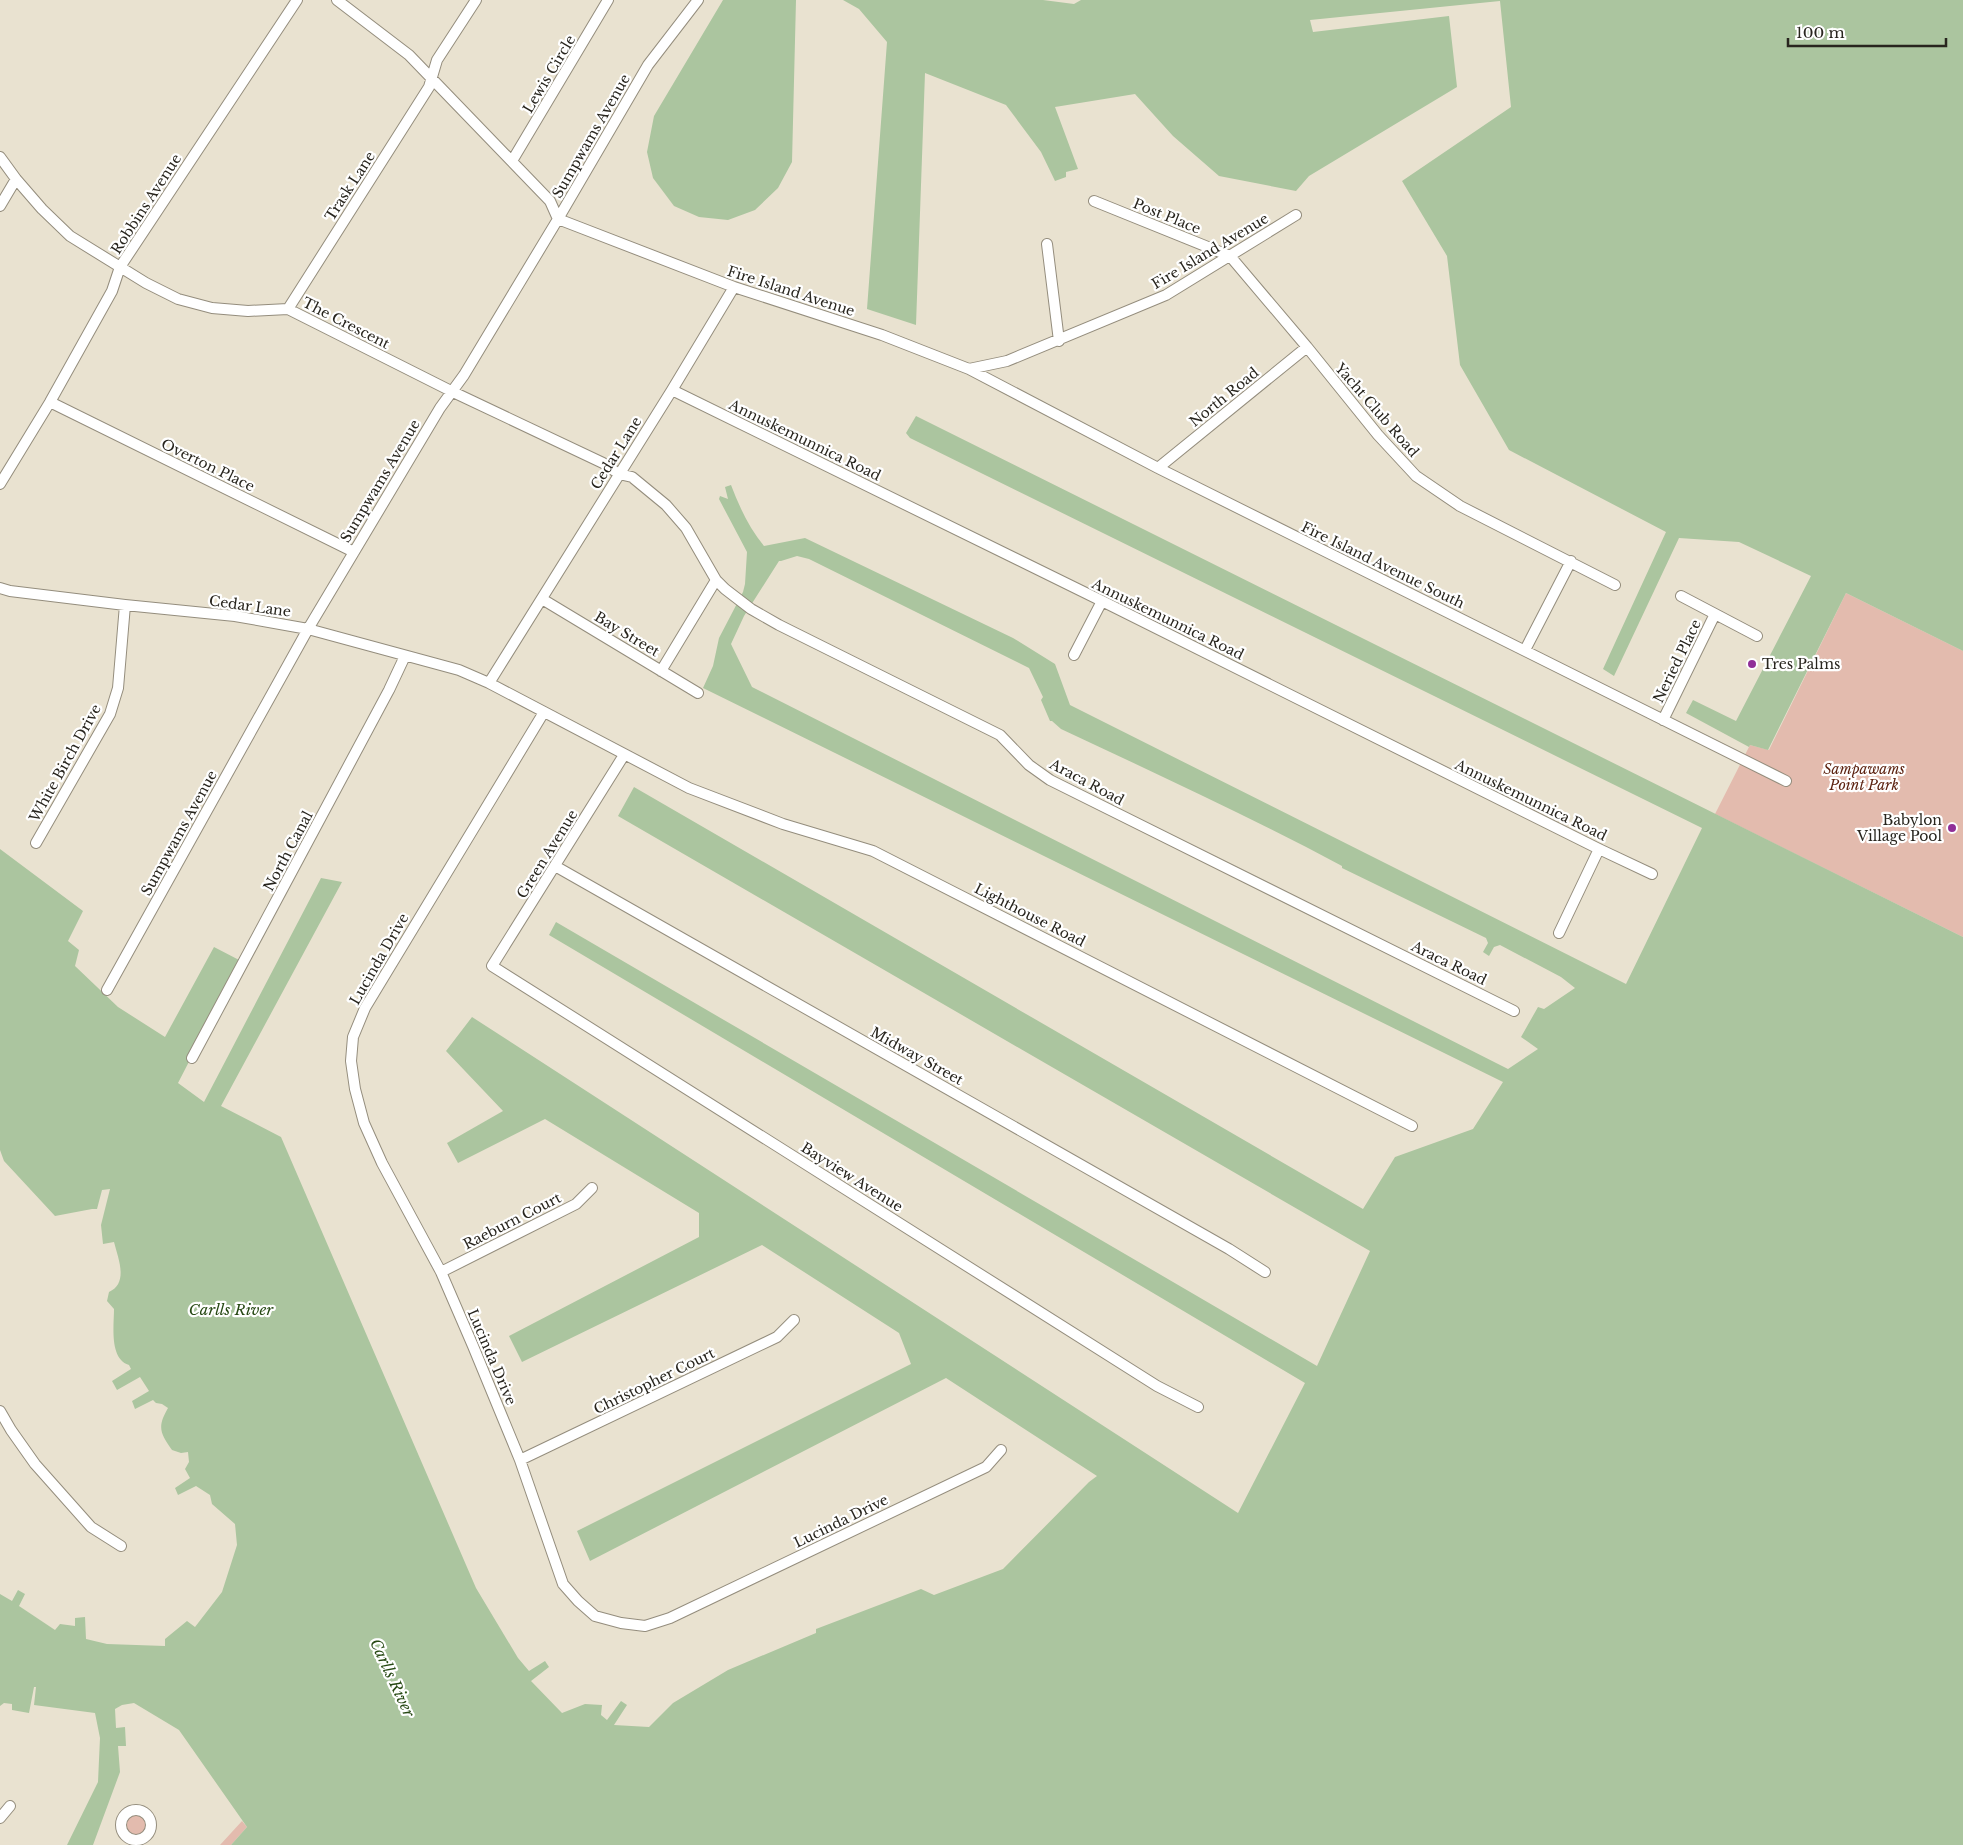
<svg xmlns="http://www.w3.org/2000/svg" width="1963" height="1845" font-family="'Libre Baskerville',serif">
	<rect width="100%" height="100%" fill="#e9e2d0"/>
	<path fill="#e3bbae" d="M 1846,593 L 1963,651 L 1963,937 L 1715,814 L 1750,745 L 1769,750 Z
		M123 1825a13 13 0 1 1 26 0a13 13 0 1 1-26 0Z
		M 242,1821 L 247,1827 L 231,1845 L 220,1845 Z"/>
	<path fill="#abc59f" fill-rule="evenodd" d="M 723,0 L 796,0 L 792,162 L 778,188 L 755,210 L 728,220 L 699,217 L 674,206 L 653,178 L 647,152 L 654,116 Z
		M 843,0 L 1043,0 L 1074,4 L 1081,0 L 1963,0 L 1963,651 L 1846,593 L 1768,750 L 1750,745 L 1749,747 L 1686,713 L 1693,700 L 1736,721 L 1811,576 L 1739,542 L 1679,538 L 1614,676 L 1603,669 L 1666,532 L 1509,450 L 1460,365 L 1447,256 L 1402,181 L 1511,107 L 1500,1 L 1310,20 L 1313,32 L 1449,16 L 1457,87 L 1309,176 L 1296,191 L 1219,176 L 1173,136 L 1135,94 L 1055,107 L 1078,169 L 1066,172 L 1066,177 L 1055,181 L 1041,152 L 1006,105 L 925,73 L 916,325 L 867,309 L 887,42 L 859,9 Z
		M 916,416 L 1963,937 L 1963,1845 L 231,1845 L 247,1827 L 179,1730 L 134,1703 L 122,1705 L 115,1709 L 116,1728 L 125,1727 L 126,1746 L 118,1746 L 120,1772 L 93,1845 L 67,1845 L 98,1782 L 100,1738 L 95,1713 L 34,1705 L 36,1687 L 34,1687 L 29,1713 L 12,1710 L 12,1704 L 4,1703 L 0,1706 L 0,1594 L 12,1601 L 18,1590 L 25,1594 L 19,1606 L 55,1630 L 60,1624 L 75,1626 L 75,1618 L 85,1617 L 86,1639 L 107,1644 L 165,1646 L 165,1639 L 187,1621 L 195,1627 L 222,1592 L 237,1545 L 235,1524 L 212,1504 L 210,1495 L 196,1486 L 178,1495 L 175,1488 L 190,1478 L 185,1469 L 189,1462 L 188,1452 L 181,1453 L 172,1450 C 160,1433 157,1427 168,1408 L 162,1404 L 156,1403 L 153,1400 L 135,1409 L 132,1401 L 149,1391 L 140,1377 L 117,1390 L 112,1381 L 131,1369 L 129,1365 C 109,1359 114,1325 114,1309 L 107,1301 L 109,1292 C 129,1283 118,1258 114,1242 L 103,1244 L 101,1225 L 110,1189 L 102,1190 L 97,1209 L 92,1209 L 55,1216 L 4,1161 L 0,1150 L 0,849 L 83,911 L 68,941 L 79,950 L 75,966 L 118,1007 L 165,1037 L 214,947 L 241,961 L 178,1083 L 204,1102 L 321,878 L 342,882 L 221,1106 L 281,1137 L 476,1588 L 518,1658 L 529,1671 L 545,1661 L 549,1667 L 531,1681 L 562,1713 L 585,1704 L 602,1705 L 601,1715 L 607,1720 L 621,1701 L 627,1705 L 614,1725 L 649,1727 L 673,1703 L 728,1670 L 816,1633 L 816,1629 L 921,1589 L 934,1595 L 1003,1569 L 1089,1482 L 1097,1476 L 946,1378 L 590,1561 L 577,1531 L 911,1364 L 899,1333 L 762,1245 L 522,1362 L 509,1336 L 699,1237 L 699,1213 L 545,1119 L 458,1163 L 447,1143 L 503,1111 L 446,1051 L 472,1017 L 1238,1513 L 1305,1383 L 549,935 L 556,922 L 1317,1366 L 1370,1251 L 618,816 L 634,787 L 1363,1209 L 1395,1157 L 1473,1129 L 1503,1082 L 703,688 L 713,666 L 719,638 L 743,592 L 745,584 L 747,552 L 719,499 L 720,496 L 728,499 L 725,487 L 731,485 C 739,506 749,528 764,546 L 805,538 L 1013,638 L 1055,664 L 1070,705 L 1626,984 L 1702,828 L 910,438 L 906,433 ZM 797,556 L 809,559 L 1029,668 L 1043,697 L 1041,700 L 1050,721 L 1052,721 L 1061,729 C 1155,773 1250,817 1342,866 L 1342,868 L 1486,938 L 1488,943 L 1483,952 L 1489,956 L 1494,947 L 1500,945 L 1561,977 L 1575,988 L 1544,1009 L 1538,1007 L 1521,1037 L 1538,1049 L 1508,1069 L 752,687 L 731,644 L 744,616 L 779,561 L 781,561 Z"/>
	<g fill="none" stroke-linecap="round" stroke-linejoin="round">
		<defs>
			<path id="minor" d="M 337,0 L 409,55 L 550,201 L 558,219 L 734,287 L 882,335 L 969,369 L 1007,361 L 1166,295 L 1296,215
				M 0,157 L 16,179 L 42,209 L 70,236 L 146,283 L 178,299 L 212,308 L 248,311 L 288,309 L 453,392 L 603,463 L 619,474 L 632,477 L 666,505 L 686,528 L 716,580 L 725,589 L 751,609 L 779,625 L 1000,735 L 1029,765 L 1050,780 L 1514,1011
				M 512,161 L 608,0
				M 1094,201 L 1230,256 L 1307,347 L 1378,435 L 1416,476 L 1460,506 L 1615,585
				M 0,206 L 16,179
				M 1047,244 L 1059,341
				M 288,309 L 429,87 L 437,60 L 476,0
				M 969,369 L 1158,468 L 1786,781
				M 672,390 L 1102,601 L 1599,849 L 1652,874
				M 50,402 L 354,552
				M 1158,468 L 1307,347
				M 0,484 L 50,402 L 112,291 L 120,267 L 297,0
				M 0,588 L 10,591 L 125,605 L 235,616 L 308,629 L 459,670 L 489,683 L 689,788 L 783,824 L 873,851 L 1412,1126
				M 1681,596 L 1757,636
				M 542,599 L 698,693
				M 1525,650 L 1571,561
				M 1074,655 L 1102,601
				M 661,671 L 716,580
				M 489,683 L 672,390 L 734,287
				M 544,712 L 365,1008 L 353,1037 L 351,1061 L 355,1089 L 364,1123 L 382,1163 L 441,1272 L 473,1346 L 520,1460 L 563,1584 L 578,1601 L 595,1616 L 621,1623 L 645,1626 L 670,1618 L 986,1467 L 1001,1450
				M 1663,720 L 1715,614
				M 624,755 L 492,966 L 1157,1386 L 1198,1407
				M 36,843 L 110,714 L 118,688 L 125,605
				M 555,866 L 1229,1249 L 1265,1272
				M 1559,933 L 1599,849
				M 107,990 L 308,629 L 440,408 L 464,375 L 558,219 L 648,65 L 698,0
				M 192,1058 L 389,690 L 405,656
				M 441,1272 L 576,1204 L 592,1188
				M 0,1411 L 11,1430 L 35,1464 L 91,1527 L 121,1546
				M 520,1460 L 777,1337 L 794,1320
				M121 1825a15 15 0 1 1 30 0a15 15 0 1 1-30 0Z
				M 0,1818 L 10,1806"/>
		</defs>
		<use href="#minor" stroke="#948d7d" stroke-width="12"/>
		<use href="#minor" stroke="#fff" stroke-width="10"/>
	</g>
	<g fill="#902f98" stroke="#fff" stroke-width="2">
		<circle cx="1752" cy="664" r="5"/>
		<circle cx="1952" cy="828" r="5"/>
	</g>
	<g text-anchor="middle" stroke-width="4.5" stroke-linejoin="round" paint-order="stroke">
		<g font-size="14" fill="#28251e" stroke="#fff">
			<text transform="translate(549 74) rotate(-59)" y="5">Lewis Circle</text>
			<text transform="translate(591 136) rotate(-60)" y="5">Sumpwams Avenue</text>
			<text transform="translate(350 186) rotate(-57)" y="5">Trask Lane</text>
			<text transform="translate(146 204) rotate(-57)" y="5">Robbins Avenue</text>
			<text transform="translate(1167 216) rotate(22)" y="5">Post Place</text>
			<text transform="translate(1210 251) rotate(-31)" y="5">Fire Island Avenue</text>
			<text transform="translate(791 291) rotate(18)" y="5">Fire Island Avenue</text>
			<text transform="translate(346 323) rotate(27)" y="5">The Crescent</text>
			<text transform="translate(1224 397) rotate(-39)" y="5">North Road</text>
			<text transform="translate(1377 410) rotate(49)" y="5">Yacht Club Road</text>
			<text transform="translate(805 440) rotate(26)" y="5">Annuskemunnica Road</text>
			<text transform="translate(616 453) rotate(-58)" y="5">Cedar Lane</text>
			<text transform="translate(208 465) rotate(26)" y="5">Overton Place</text>
			<text transform="translate(380 481) rotate(-59)" y="5">Sumpwams Avenue</text>
			<text transform="translate(1383 565) rotate(26)" y="5">Fire Island Avenue South</text>
			<text transform="translate(250 606) rotate(8)" y="5">Cedar Lane</text>
			<text transform="translate(1168 619) rotate(26)" y="5">Annuskemunnica Road</text>
			<text transform="translate(627 634) rotate(31)" y="5">Bay Street</text>
			<text transform="translate(1677 661) rotate(-64)" y="5">Neried Place</text>
			<text transform="translate(65 763) rotate(-61)" y="5">White Birch Drive</text>
			<text transform="translate(1087 782) rotate(28)" y="5">Araca Road</text>
			<text transform="translate(1531 800) rotate(26)" y="5">Annuskemunnica Road</text>
			<text transform="translate(179 833) rotate(-61)" y="5">Sumpwams Avenue</text>
			<text transform="translate(288 851) rotate(-62)" y="5">North Canal</text>
			<text transform="translate(547 854) rotate(-58)" y="5">Green Avenue</text>
			<text transform="translate(1030 915) rotate(27)" y="5">Lighthouse Road</text>
			<text transform="translate(379 959) rotate(-60)" y="5">Lucinda Drive</text>
			<text transform="translate(1449 963) rotate(26)" y="5">Araca Road</text>
			<text transform="translate(917 1056) rotate(29)" y="5">Midway Street</text>
			<text transform="translate(852 1177) rotate(32)" y="5">Bayview Avenue</text>
			<text transform="translate(512 1221) rotate(-27)" y="5">Raeburn Court</text>
			<text transform="translate(492 1357) rotate(67)" y="5">Lucinda Drive</text>
			<text transform="translate(654 1381) rotate(-26)" y="5">Christopher Court</text>
			<text transform="translate(841 1521) rotate(-26)" y="5">Lucinda Drive</text>
		</g>
		<g font-size="14" fill="#28251e" stroke="#fff" text-anchor="start">
			<text x="1762" y="669">Tres Palms</text>
			<text x="1942" y="825" text-anchor="end">Babylon<tspan x="1942" dy="16">Village Pool</tspan></text>
		</g>
		<g font-size="14" font-style="italic" fill="#5c2210" stroke="#fff">
			<text x="1864" y="774">Sampawams<tspan x="1864" dy="16">Point Park</tspan></text>
		</g>
		<g font-size="15" font-style="italic" fill="#274914" stroke="#fff">
			<text x="231" y="1315">Carlls River</text>
			<text transform="translate(392 1678) rotate(65)" y="5">Carlls River</text>
		</g>
	</g>
	<path d="M1788 38v8h158v-8" fill="none" stroke="#28251e" stroke-width="2.5"/>
	<text x="1796" y="38" font-size="15" fill="#28251e" stroke="#ffffff" stroke-width="4" paint-order="stroke">100 m</text>
</svg>
